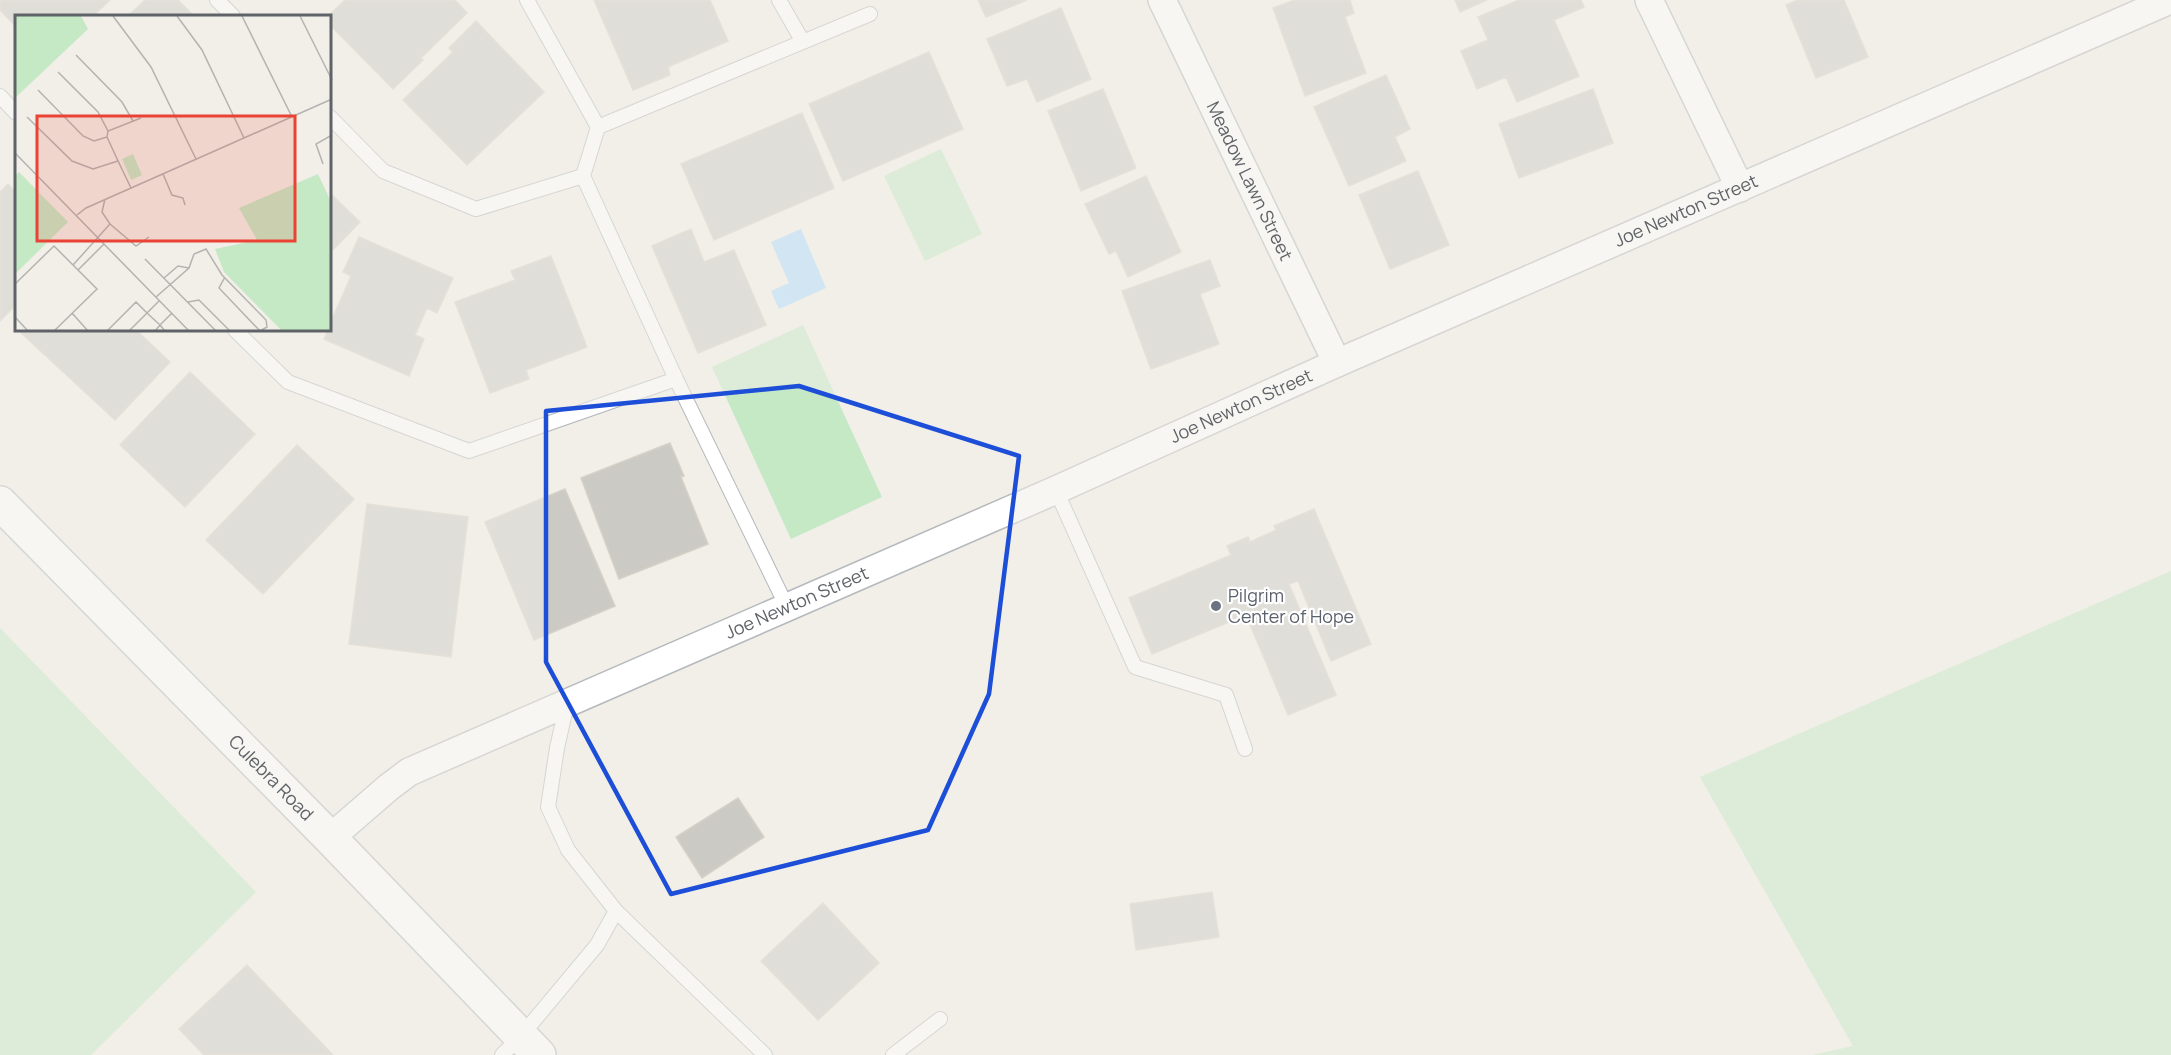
<svg xmlns="http://www.w3.org/2000/svg" width="2171" height="1055" font-family="Manrope,sans-serif">
	<rect width="100%" height="100%" fill="#f1efe8"/>
	<path fill="#c5e8c5" d="M 941,149 L 982,234 L 925,261 L 884,176 Z
		M 803,325 L 882,497 L 791,539 L 712,367 Z
		M 2171,571 L 2171,1055 L 1812,1055 L 1853,1046 L 1700,777 Z
		M 0,628 L 256,892 L 91,1055 L 0,1055 Z"/>
	<path fill="#aadaff" d="M 801,229 L 826,288 L 779,309 L 771,291 L 789,283 L 771,242 Z"/>
	<path fill="#cccac5" stroke="#d6d1c6" stroke-width="1.5" d="M 0,0 L 110,0 L 93,16 L 16,16 L 16,27 L 0,10 Z
		M 145,0 L 178,0 L 194,16 L 128,16 Z
		M 345,0 L 455,0 L 467,13 L 421,58 L 423,60 L 393,89 L 330,25 L 330,16 L 328,16 Z
		M 594,0 L 710,0 L 728,41 L 668,67 L 670,75 L 633,90 Z
		M 978,0 L 1027,0 L 986,17 Z
		M 1295,0 L 1350,0 L 1354,13 L 1345,17 L 1366,73 L 1305,96 L 1273,8 Z
		M 1455,0 L 1487,0 L 1460,12 Z
		M 1519,0 L 1581,0 L 1584,7 L 1554,20 L 1579,76 L 1517,102 L 1506,77 L 1477,89 L 1461,51 L 1488,40 L 1478,17 Z
		M 1798,0 L 1844,0 L 1868,57 L 1816,78 L 1786,5 Z
		M 1061,8 L 1091,79 L 1037,102 L 1027,79 L 1007,86 L 987,39 Z
		M 476,21 L 544,92 L 467,165 L 403,100 L 453,52 L 449,48 Z
		M 929,52 L 963,129 L 843,181 L 809,104 Z
		M 1386,75 L 1410,129 L 1395,137 L 1406,161 L 1349,186 L 1314,107 Z
		M 1103,89 L 1136,168 L 1081,191 L 1048,111 Z
		M 1593,89 L 1613,143 L 1519,178 L 1499,124 Z
		M 802,113 L 834,188 L 714,240 L 681,164 Z
		M 1418,171 L 1449,245 L 1390,269 L 1359,195 Z
		M 1146,176 L 1181,252 L 1128,277 L 1116,251 L 1109,254 L 1085,204 Z
		M 8,184 L 16,193 L 16,305 L 0,321 L 0,192 Z
		M 330,193 L 360,222 L 333,250 L 330,247 Z
		M 691,229 L 704,262 L 734,250 L 766,325 L 698,353 L 652,246 Z
		M 359,237 L 453,278 L 437,313 L 427,308 L 415,335 L 424,339 L 409,376 L 324,339 L 328,330 L 330,330 L 330,324 L 351,276 L 343,272 Z
		M 551,256 L 587,347 L 526,370 L 529,379 L 490,393 L 455,302 L 515,280 L 511,271 Z
		M 1210,260 L 1220,286 L 1200,294 L 1219,344 L 1151,369 L 1122,291 Z
		M 136,330 L 170,362 L 115,420 L 19,331 Z
		M 190,372 L 255,434 L 185,507 L 120,445 Z
		M 670,443 L 684,476 L 681,477 L 708,544 L 619,579 L 581,478 Z
		M 297,445 L 354,499 L 263,594 L 206,540 Z
		M 565,489 L 615,606 L 534,640 L 485,522 Z
		M 367,504 L 468,517 L 451,657 L 349,644 Z
		M 1314,509 L 1371,644 L 1331,661 L 1298,581 L 1289,584 L 1336,695 L 1288,715 L 1246,615 L 1152,654 L 1129,598 L 1231,555 L 1227,546 L 1248,537 L 1250,542 L 1276,530 L 1274,526 Z
		M 738,798 L 764,837 L 702,878 L 676,837 Z
		M 1212,892 L 1219,937 L 1136,950 L 1130,904 Z
		M 823,903 L 879,963 L 818,1020 L 761,961 Z
		M 247,965 L 333,1055 L 204,1055 L 179,1029 Z"/>
	<g fill="none" stroke-linecap="round" stroke-linejoin="round">
		<defs>
			<path id="service" d="M 217,0 L 233,16
				M 527,0 L 598,127
				M 779,0 L 803,42
				M 0,96 L 16,113
				M 330,117 L 383,171 L 476,209 L 583,176
				M 235,330 L 288,382 L 469,451 L 676,379 L 787,607
				M 676,379 L 583,176 L 598,127 L 870,14
				M 1056,490 L 1135,667 L 1226,695 L 1245,749
				M 616,911 L 765,1055
				M 502,1055 L 521,1036 L 597,945 L 616,911 L 568,850 L 548,807 L 557,748 L 567,703
				M 893,1055 L 940,1019"/>
			<g id="minor">
				<path id="s1" d="M 1162,0 L 1337,363"/>
				<path d="M 1649,0 L 1740,188"/>
				<path id="s2" d="M 330,838 L 389,787 L 409,772 L 1056,490 L 1337,363 L 2170,0"/>
			</g>
			<g id="secondary">
				<path id="s3" d="M 0,503 L 330,838 L 539,1055"/>
			</g>
		</defs>
		<use href="#service" stroke="#b5b8bc" stroke-width="16"/>
		<use href="#minor" stroke="#b5b8bc" stroke-width="30"/>
		<use href="#secondary" stroke="#b6babf" stroke-width="36"/>
		<use href="#service" stroke="#fff" stroke-width="14"/>
		<use href="#minor" stroke="#fff" stroke-width="27"/>
		<use href="#secondary" stroke="#fff" stroke-width="33"/>
	</g>
	<path d="M0 0H2171V1055H0ZM 799,386 L 1019,456 L 989,694 L 928,830 L 671,894 L 546,662 L 546,411 Z" fill="#f1efe8" fill-opacity=".55" fill-rule="evenodd"/>
	<path fill="none" stroke="#1d4ed8" stroke-width="4.5" stroke-linejoin="round" d="M 799,386 L 1019,456 L 989,694 L 928,830 L 671,894 L 546,662 L 546,411 Z"/>
	<circle fill="#6b7280" stroke="#fff" stroke-width="2" cx="1216" cy="606" r="6"/>
	<g text-anchor="middle" stroke-width="4.5" stroke-linejoin="round" paint-order="stroke">
		<g font-size="18" fill="#5f6368" stroke="#fff">
			<text dy="6" stroke="none"><textPath href="#s1" startOffset="201">Meadow Lawn Street</textPath></text>
			<text dy="6" stroke="none"><textPath href="#s2" startOffset="1498">Joe Newton Street</textPath></text>
			<text dy="6" stroke="none"><textPath href="#s2" startOffset="1012">Joe Newton Street</textPath></text>
			<text dy="6" stroke="none"><textPath href="#s2" startOffset="526">Joe Newton Street</textPath></text>
			<text dy="6" stroke="none"><textPath href="#s3" startOffset="386">Culebra Road</textPath></text>
		</g>
		<g font-size="18" fill="#5b616d" stroke="#fff" text-anchor="start">
			<text x="1228" y="602">Pilgrim<tspan x="1228" dy="21">Center of Hope</tspan></text>
		</g>
	</g>
	<g transform="translate(15 15)">
		<rect width="316" height="316" fill="#f1efe8"/>
		<path d="M 0,1 L 66,1 L 73,14 L 0,83 ZM 118,139 L 127,160 L 116,165 L 107,144 ZM 4,157 L 53,207 L 0,259 L 0,161 ZM 303,159 L 316,187 L 316,316 L 267,316 L 209,257 L 200,234 L 242,225 L 224,193 Z" fill="#c5e8c5"/>
		<path fill="none" stroke="#b3b3b1" stroke-width="1.5" d="M 98,1 L 136,52 L 181,144M 162,1 L 187,35 L 229,123M 227,1 L 277,102M 285,1 L 317,65M 61,40 L 107,87 L 118,106M 43,57 L 83,97 L 93,116M 23,75 L 68,121 L 79,126 L 92,122M 12,102 L 57,146 L 78,154 L 103,146 L 116,173M 0,138 L 174,316M 103,146 L 92,122 L 93,116 L 126,103M 308,149 L 301,129 L 317,120M 148,159 L 157,180 L 168,183 L 170,190M 62,200 L 71,193 L 317,84M 95,209 L 121,231 L 134,222M 130,244 L 201,316M 58,250 L 95,209 L 87,197 L 90,184M 63,255 L 89,229M 210,262 L 204,273 L 245,316M 149,263 L 163,251 L 174,253M 0,269 L 39,231 L 82,274 L 39,316M 141,282 L 174,253 L 179,239 L 191,234 L 207,260 L 251,305 L 252,312 L 245,316M 173,287 L 184,285 L 215,316M 57,298 L 73,316M 0,302 L 13,316M 92,316 L 121,287 L 132,298 L 144,286M 114,316 L 132,298 L 145,310 L 140,316M 150,316 L 145,310 L 157,298"/>
		<path fill="#ea4335" fill-opacity="0.15" stroke="#ea4335" stroke-width="3" d="M 22,101 L 280,101 L 280,226 L 22,226 Z"/>
		<rect width="316" height="316" fill="none" stroke="#5f6368" stroke-width="3"/>
	</g>
</svg>
